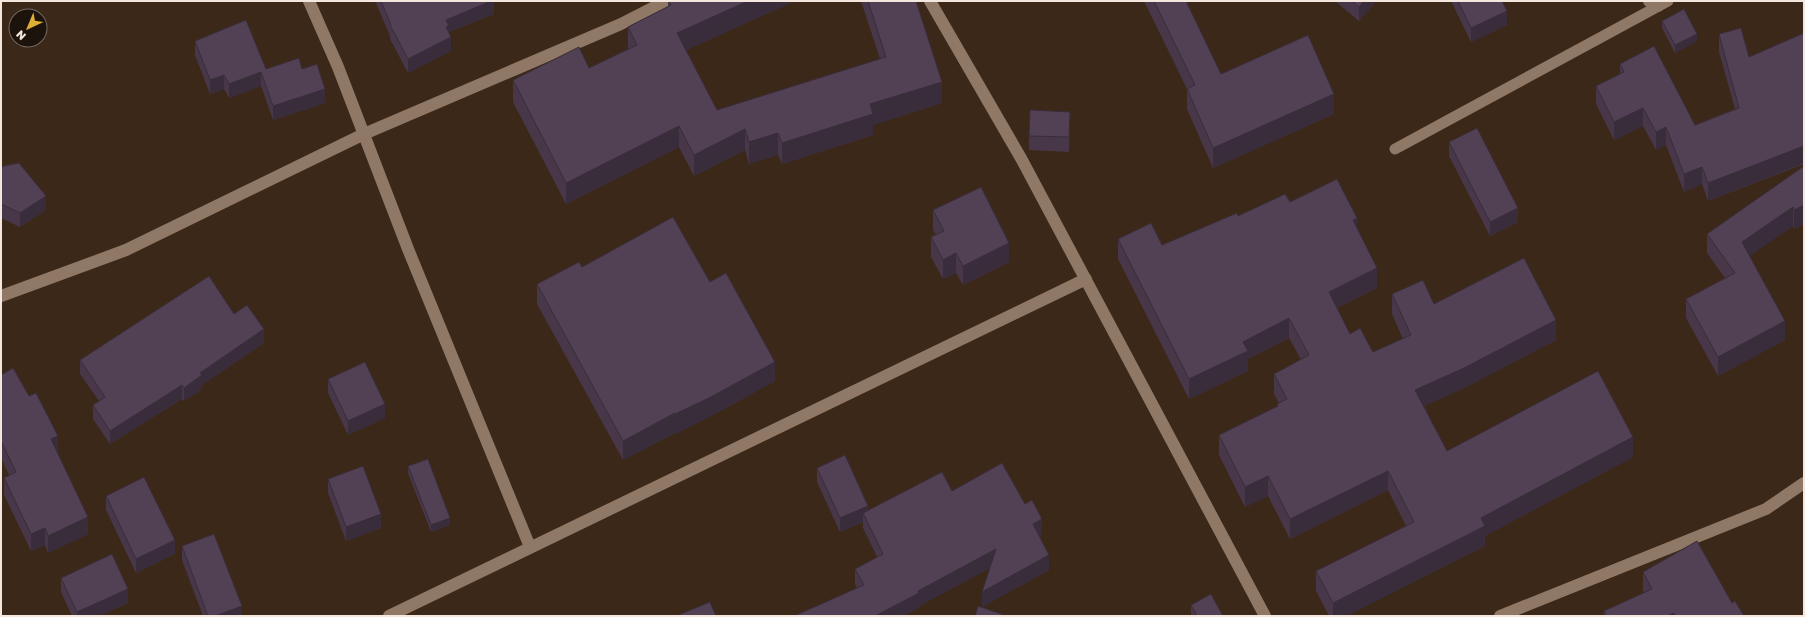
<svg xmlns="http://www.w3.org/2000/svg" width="1805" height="617" font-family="'Golos Text',sans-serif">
	<rect width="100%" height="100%" fill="#3c2818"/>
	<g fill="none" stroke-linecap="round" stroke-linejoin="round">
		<path stroke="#8f7865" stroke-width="11" d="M 1395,149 L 1668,1"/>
		<path stroke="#8f7865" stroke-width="12" d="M 309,1 L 338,67 L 408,249 L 530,547
			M 930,1 L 1022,160 L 1265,616
			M 1649,1 L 1658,6
			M 1,296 L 126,250 L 364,134 L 621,24 L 666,1
			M 389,616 L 1086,279
			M 1500,616 L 1766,509 L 1804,483"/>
	</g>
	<path fill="#473748" d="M 375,1 L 494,1 L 494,14 L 449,32 L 451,51 L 408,73 L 390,39 L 390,36 Z
		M 668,1 L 795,1 L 686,50 L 717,110 L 880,59 L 861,1 L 916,1 L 942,103 L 873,125 L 873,135 L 782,164 L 778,155 L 749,164 L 745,150 L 694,176 L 679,147 L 566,204 L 513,102 L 513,80 L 589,68 L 628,49 L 628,27 L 668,7 Z
		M 1144,1 L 1186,1 L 1221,74 L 1334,114 L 1213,168 L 1187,109 L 1187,89 Z
		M 1335,1 L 1376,1 L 1359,21 Z
		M 1451,1 L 1502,1 L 1507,25 L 1471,42 Z
		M 1662,21 L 1697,41 L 1675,53 L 1662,28 Z
		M 1804,33 L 1804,164 L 1708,201 L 1702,184 L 1684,192 L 1666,145 L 1656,150 L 1643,126 L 1614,140 L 1596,104 L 1596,86 L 1620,74 L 1620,64 L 1695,125 L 1735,109 L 1719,52 L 1719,34 L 1749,57 Z
		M 195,41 L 266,69 L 302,69 L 325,103 L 273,120 L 261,86 L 229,98 L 224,89 L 210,94 L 195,55 Z
		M 1070,112 L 1069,152 L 1029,150 L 1029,136 Z
		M 1449,142 L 1518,222 L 1490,236 L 1449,156 Z
		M 1804,166 L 1804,224 L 1794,229 L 1793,226 L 1749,256 L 1785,340 L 1718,376 L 1686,318 L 1686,299 L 1725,278 L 1707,253 L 1707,234 Z
		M 1,169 L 46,210 L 20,227 L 1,218 Z
		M 1290,202 L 1357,228 L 1377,288 L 1337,308 L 1350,334 L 1373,352 L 1403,339 L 1392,314 L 1392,294 L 1434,304 L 1556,340 L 1464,388 L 1424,406 L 1447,451 L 1633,457 L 1485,536 L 1485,546 L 1346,616 L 1329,616 L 1316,591 L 1316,571 L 1406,526 L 1388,490 L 1290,539 L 1268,496 L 1245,507 L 1219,455 L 1219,435 L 1277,406 L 1277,404 L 1279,403 L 1274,394 L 1274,374 L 1301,360 L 1289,338 L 1248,359 L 1248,371 L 1189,399 L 1118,259 L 1118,239 L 1162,245 L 1238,216 Z
		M 933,210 L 1009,262 L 963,285 L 956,273 L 943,279 L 931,257 L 931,237 L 936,235 L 933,230 Z
		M 582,267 L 710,282 L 775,381 L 709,417 L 675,434 L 675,433 L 623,460 L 537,304 L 537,284 Z
		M 234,314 L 264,343 L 202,385 L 202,389 L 184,401 L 182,399 L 110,444 L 93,419 L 93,405 L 99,401 L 80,374 L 80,360 Z
		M 1,375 L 58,453 L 88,534 L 48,553 L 45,545 L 31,551 L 4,495 L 4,478 L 9,475 L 1,458 Z
		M 328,379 L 385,418 L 348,435 L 328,393 Z
		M 408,466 L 450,525 L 431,532 L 408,473 Z
		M 817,468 L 868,510 L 952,491 L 1042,534 L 1039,536 L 1049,570 L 982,607 L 990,568 L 919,606 L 919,608 L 903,616 L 794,616 L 857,588 L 855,584 L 855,569 L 877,557 L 863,528 L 863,522 L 840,532 L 817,482 Z
		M 328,479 L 381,528 L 346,541 L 328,493 Z
		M 106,496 L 175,554 L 136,573 L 106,510 Z
		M 182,546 L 242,616 L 203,616 L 182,560 Z
		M 1643,572 L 1732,603 L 1744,616 L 1604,616 L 1604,611 L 1644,593 L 1643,590 Z
		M 61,578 L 128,603 L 99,616 L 72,616 L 61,592 Z
		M 1191,605 L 1223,616 L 1191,616 Z"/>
	<path fill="#392d3b" d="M 491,1 L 494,1 L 494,14 L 449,32 L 451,37 L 451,51 L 408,73 L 408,59 L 446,20 Z
		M 748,1 L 795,1 L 677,54 L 677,33 Z
		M 1364,1 L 1376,1 L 1359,21 L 1359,7 Z
		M 1507,11 L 1507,25 L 1471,42 L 1471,28 Z
		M 1697,34 L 1697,41 L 1675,53 L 1675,45 Z
		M 261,72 L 261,86 L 229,98 L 229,84 Z
		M 224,75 L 224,89 L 210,94 L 210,80 Z
		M 942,82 L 942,103 L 873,125 L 873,135 L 782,164 L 782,143 L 870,104 Z
		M 325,89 L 325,103 L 273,120 L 273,106 Z
		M 1334,94 L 1334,114 L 1213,168 L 1213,148 Z
		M 1643,108 L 1643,126 L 1614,140 L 1614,122 Z
		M 679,126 L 679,147 L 566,204 L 566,183 Z
		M 1666,127 L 1666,145 L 1656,150 L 1656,132 Z
		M 745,129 L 745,150 L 694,176 L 694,155 Z
		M 778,133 L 778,155 L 749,164 L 749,142 Z
		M 1804,146 L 1804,163 L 1708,201 L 1708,183 Z
		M 1702,167 L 1702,184 L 1684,192 L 1684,174 Z
		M 46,196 L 46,210 L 20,227 L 20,213 Z
		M 1804,205 L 1804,224 L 1794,229 L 1794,210 Z
		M 1793,207 L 1793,226 L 1742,261 L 1742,242 Z
		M 1518,208 L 1518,222 L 1490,236 L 1490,222 Z
		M 1357,218 L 1357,238 L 1353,220 Z
		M 1009,243 L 1009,262 L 963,285 L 963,266 Z
		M 956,253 L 956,273 L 943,279 L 943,260 Z
		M 1377,268 L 1377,288 L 1329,312 L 1329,292 Z
		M 1289,318 L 1289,338 L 1248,359 L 1248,371 L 1189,399 L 1189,379 L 1243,342 Z
		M 1556,320 L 1556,340 L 1464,388 L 1415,410 L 1415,390 Z
		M 1785,321 L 1785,340 L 1718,376 L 1718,357 Z
		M 264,329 L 264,343 L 202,385 L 202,389 L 184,401 L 184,388 L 200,373 Z
		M 775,362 L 775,381 L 709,417 L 675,434 L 675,414 Z
		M 182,385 L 182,399 L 110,444 L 110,431 Z
		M 385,404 L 385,418 L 348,435 L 348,421 Z
		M 675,413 L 675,433 L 623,460 L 623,441 Z
		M 58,436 L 58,453 L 51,439 Z
		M 1633,437 L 1633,457 L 1485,536 L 1485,546 L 1346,616 L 1333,616 L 1333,603 L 1481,518 Z
		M 1388,471 L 1388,490 L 1290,539 L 1290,519 Z
		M 1268,476 L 1268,496 L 1245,507 L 1245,487 Z
		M 868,506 L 868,520 L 863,513 L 863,522 L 840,532 L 840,518 Z
		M 381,514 L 381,528 L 346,541 L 346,527 Z
		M 88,517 L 88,534 L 48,553 L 48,536 Z
		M 450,518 L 450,525 L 431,532 L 431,525 Z
		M 1042,519 L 1042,534 L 1033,539 L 1033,524 Z
		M 45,528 L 45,545 L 31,551 L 31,534 Z
		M 175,540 L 175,554 L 136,573 L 136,559 Z
		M 996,549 L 996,565 L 919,606 L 919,608 L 903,616 L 875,616 L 918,591 Z
		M 1049,555 L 1049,570 L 982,607 L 982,592 Z
		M 128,589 L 128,603 L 99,616 L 77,616 L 77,612 Z
		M 242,606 L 242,616 L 215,616 Z
		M 1674,613 L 1674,616 L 1667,616 Z"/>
	<path fill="#524054" stroke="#392d3b" d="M 381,1 L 491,1 L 446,20 L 449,26 L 446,27 L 451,37 L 408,59 L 390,25 L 391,25 Z
		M 669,1 L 748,1 L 677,33 L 717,110 L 886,57 L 868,1 L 916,1 L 942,82 L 870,104 L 873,114 L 782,143 L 778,133 L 749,142 L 745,129 L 694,155 L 679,126 L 566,183 L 513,80 L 579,47 L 589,68 L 637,45 L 628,27 L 671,5 Z
		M 1154,1 L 1186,1 L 1221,74 L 1308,35 L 1334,94 L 1213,148 L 1187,89 L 1195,85 Z
		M 1352,1 L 1364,1 L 1359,7 Z
		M 1458,1 L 1502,1 L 1507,11 L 1471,28 Z
		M 1684,9 L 1697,34 L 1675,45 L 1662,21 Z
		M 246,20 L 266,69 L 299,58 L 302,69 L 317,64 L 325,89 L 273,106 L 261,72 L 229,84 L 224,75 L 210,80 L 195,41 Z
		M 1741,28 L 1749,57 L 1804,33 L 1804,146 L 1708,183 L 1702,167 L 1684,174 L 1666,127 L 1656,132 L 1643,108 L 1614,122 L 1596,86 L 1624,72 L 1620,64 L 1654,46 L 1695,125 L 1739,108 L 1719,34 Z
		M 1030,110 L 1070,112 L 1069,137 L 1029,136 Z
		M 1477,128 L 1518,208 L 1490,222 L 1449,142 Z
		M 19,163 L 46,196 L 20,213 L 1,204 L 1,169 L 3,166 Z
		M 1804,166 L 1804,205 L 1794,210 L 1793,207 L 1742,242 L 1785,321 L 1718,357 L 1686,299 L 1735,273 L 1707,234 Z
		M 1337,179 L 1357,218 L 1353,220 L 1377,268 L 1329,292 L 1350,334 L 1360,328 L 1373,352 L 1411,335 L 1392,294 L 1423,280 L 1434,304 L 1524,258 L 1556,320 L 1464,368 L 1415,390 L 1447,451 L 1598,371 L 1633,437 L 1481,518 L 1485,526 L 1333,603 L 1316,571 L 1414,522 L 1388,471 L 1290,519 L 1268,476 L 1245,487 L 1219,435 L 1278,406 L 1277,404 L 1287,399 L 1274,374 L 1309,355 L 1289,318 L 1243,342 L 1248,351 L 1189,379 L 1118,239 L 1151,223 L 1162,245 L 1237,213 L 1238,216 L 1285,194 L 1290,202 Z
		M 981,187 L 1009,243 L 963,266 L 956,253 L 943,260 L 931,237 L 944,231 L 933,210 Z
		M 673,217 L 710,282 L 726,273 L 775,362 L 709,398 L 675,414 L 675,413 L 623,441 L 537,284 L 579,262 L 582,267 Z
		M 209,276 L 234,314 L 247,305 L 264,329 L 200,373 L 202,375 L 184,388 L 182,385 L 110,431 L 93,405 L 105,397 L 80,360 Z
		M 365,362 L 385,404 L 348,421 L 328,379 Z
		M 13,368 L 29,396 L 36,393 L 58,436 L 51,439 L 88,517 L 48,536 L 45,528 L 31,534 L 4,478 L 16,472 L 1,441 L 1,375 Z
		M 845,455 L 868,506 L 840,518 L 817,468 Z
		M 428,459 L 450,518 L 431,525 L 408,466 Z
		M 1002,463 L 1025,504 L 1032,500 L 1042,519 L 1033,524 L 1049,555 L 982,592 L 996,549 L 918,591 L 919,593 L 875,616 L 794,616 L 864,585 L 855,569 L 883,554 L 863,513 L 942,472 L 952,491 Z
		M 363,466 L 381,514 L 346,527 L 328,479 Z
		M 144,477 L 175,540 L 136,559 L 106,496 Z
		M 214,534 L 242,606 L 215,616 L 208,616 L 182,546 Z
		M 1697,541 L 1732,603 L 1735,601 L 1744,616 L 1676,616 L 1674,613 L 1667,616 L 1607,616 L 1604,611 L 1652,589 L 1643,572 Z
		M 112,554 L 128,589 L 77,612 L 61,578 Z
		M 1211,594 L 1223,616 L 1197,616 L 1191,605 Z
		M 710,602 L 716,616 L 676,616 Z
		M 978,606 L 1007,616 L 975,616 Z"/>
	<rect width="1805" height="617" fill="none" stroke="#f4e7dd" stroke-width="4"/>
	<g transform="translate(28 28) rotate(224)"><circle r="19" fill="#1c130c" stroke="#726860"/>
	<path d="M0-3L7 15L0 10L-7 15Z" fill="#e0b034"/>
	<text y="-6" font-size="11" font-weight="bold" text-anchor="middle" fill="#f4e7dd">N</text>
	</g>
</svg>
